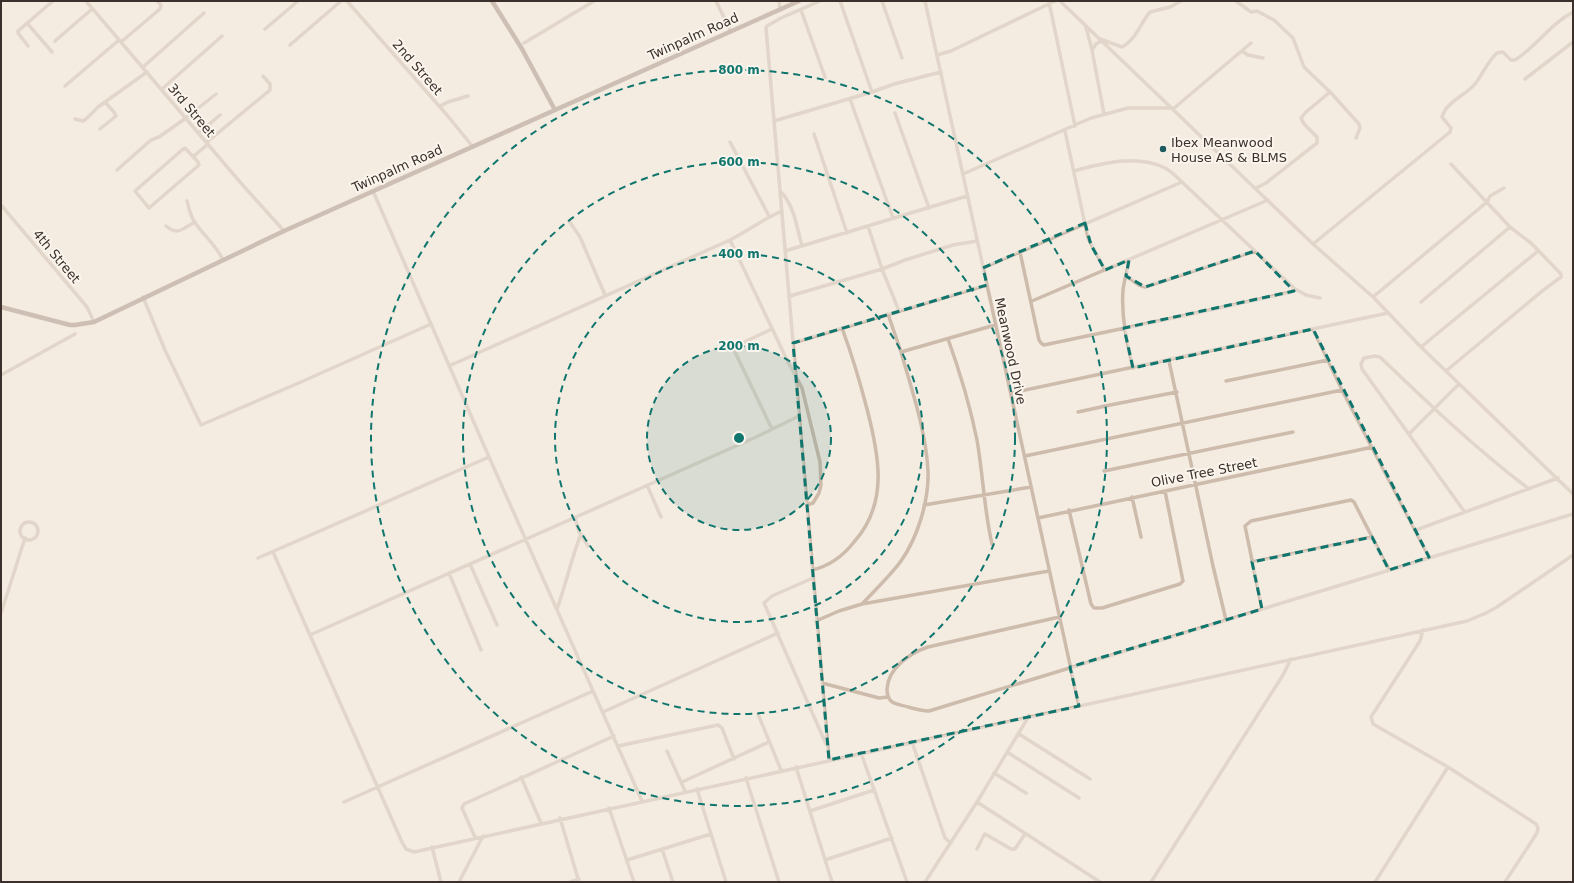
<svg xmlns="http://www.w3.org/2000/svg" width="1574" height="883" font-family="'DejaVu Sans',sans-serif">
	<rect width="100%" height="100%" fill="#f4ebe1"/>
	<g fill="none" stroke-linecap="round" stroke-linejoin="round">
		<path stroke="#cdbbac" stroke-width="3.5" d="M 86,1 L 240,182 L 284,231
			M 347,1 L 447,115 L 473,147
			M 716,1 L 731,32
			M 779,1 L 780,10
			M 820,1 L 781,18 L 767,26 L 766,28 L 829,760
			M 840,1 L 872,92
			M 882,1 L 902,58
			M 925,1 L 1079,706
			M 1060,1 L 1313,244 L 1373,297 L 1421,347 L 1573,494
			M 1236,1 L 1251,12 L 1257,11 L 1274,20 L 1293,38 L 1304,67 L 1332,94 L 1359,124 L 1360,128 L 1356,138
			M 1049,2 L 1075,126
			M 801,10 L 825,77
			M 27,23 L 52,52
			M 1086,27 L 1092,50 L 1104,114
			M 265,29 L 298,1
			M 1100,39 L 1122,47 C 1136,40 1141,22 1150,12 L 1170,7 L 1181,1
			M 55,41 L 92,9
			M 121,42 L 160,9 L 161,5 L 157,1
			M 524,43 L 594,1
			M 290,45 L 341,1
			M 28,46 L 18,33 L 18,31 L 53,1
			M 1092,50 L 1096,44 L 1101,41
			M 1242,51 L 1248,55 L 1263,58
			M 937,55 L 951,51 L 1055,1
			M 143,67 L 204,13
			M 1525,79 L 1573,42
			M 65,86 L 119,40
			M 162,89 L 222,36
			M 850,99 L 893,218
			M 440,106 L 448,102 L 468,96
			M 1173,109 L 1251,43
			M 895,113 L 929,208
			M 75,119 L 83,121 L 86,119 L 98,107 L 147,72
			M 774,121 L 872,92 L 894,84 L 941,72
			M 100,129 L 116,116 L 114,112 L 105,102
			M 1065,131 L 1088,238 L 1105,270
			M 199,133 L 220,115
			M 814,134 L 847,233
			M 207,142 L 270,90 L 270,84 L 263,76
			M 730,142 L 769,216
			M 185,148 L 198,162 L 199,165 L 149,208 L 135,191 L 182,150 Z
			M 194,156 L 208,144
			M 117,170 L 151,140 L 159,137 L 186,118 L 216,94
			M 1074,171 C 1103,163 1137,154 1165,168 C 1171,171 1177,177 1182,182
			M 963,174 L 1091,118 L 1128,108 L 1172,108
			M 1256,188 L 1266,183 L 1317,143 L 1317,137 L 1304,124 L 1301,118 L 1306,112 L 1330,92
			M 373,191 L 489,457 L 642,801
			M 780,191 C 794,204 797,228 802,246
			M 187,201 C 189,208 190,215 194,221 C 203,235 216,245 223,260
			M 1,205 L 87,307 L 94,322
			M 569,221 L 580,237 L 605,295
			M 166,226 C 178,236 182,229 195,222
			M 868,226 L 882,269 L 899,311
			M 730,240 L 788,362 L 802,388 L 820,462 L 821,485 L 819,493 L 813,503 L 807,505
			M 1313,244 L 1450,132 L 1451,128 L 1442,117 C 1447,101 1465,96 1475,84 C 1483,74 1487,62 1497,53 L 1503,52 L 1511,60 L 1515,60 C 1537,46 1550,24 1573,12
			M 785,251 L 967,196
			M 1020,252 L 1039,340 L 1041,343 L 1044,345 L 1187,315 L 1291,292 L 1295,289
			M 1129,260 C 1128,270 1124,280 1123,290 C 1121,318 1127,342 1133,368
			M 983,268 L 1182,182 L 1295,289 L 1306,295 L 1320,298
			M 1126,276 L 1139,285 L 1145,287 L 1255,251
			M 790,296 L 882,269 L 905,260 L 953,245 L 977,241
			M 143,297 L 165,350 L 201,425 L 301,382 L 431,324
			M 1373,297 L 1487,202 L 1490,196 L 1504,188
			M 1032,301 L 1268,200
			M 1421,302 L 1510,227
			M 888,314 L 901,352
			M 772,329 L 740,344 L 734,350 L 772,429
			M 1313,329 L 1342,390 L 1429,557
			M 948,339 C 960,372 970,406 977,440 C 983,474 984,510 992,544
			M 793,343 L 987,285
			M 1421,347 L 1538,251
			M 1169,361 L 1213,566 L 1226,620
			M 449,366 L 730,240 C 748,231 763,219 782,211
			M 1446,371 L 1541,292 L 1561,277 L 1561,274 L 1532,244 L 1510,227 L 1451,164
			M 1,375 L 75,334
			M 1226,381 L 1328,360
			M 1011,393 L 1388,313
			M 1078,412 L 1110,405 L 1177,392
			M 1409,434 L 1459,384
			M 1025,456 L 1342,390
			M 1104,471 L 1293,432
			M 647,485 L 661,517
			M 1132,497 L 1141,537
			M 924,505 L 1031,487
			M 1069,510 L 1091,604 L 1094,608 L 1102,608 L 1180,584 L 1183,581 L 1165,491
			M 1464,511 L 1362,369 L 1361,364 L 1364,358 L 1375,356 L 1380,357 C 1428,403 1476,449 1529,489
			M 575,518 L 579,532 L 588,546
			M 1038,518 L 1373,447
			M20 531a9 9 0 1 1 18 0a9 9 0 1 1-18 0Z
			M 1416,530 L 1558,478
			M 273,552 L 402,842 L 406,849 L 414,852 L 1467,621 L 1486,613 L 1497,607 L 1573,555
			M 258,558 L 489,457
			M 1252,562 L 1372,537
			M 470,564 L 497,625
			M 812,570 C 830,566 843,556 854,542 C 889,503 879,455 867,409 C 860,382 852,355 842,328
			M 449,573 L 481,650
			M 813,578 L 772,596 L 764,603 L 826,744
			M 862,604 C 875,590 890,576 901,561 C 918,537 929,500 928,471 C 926,431 912,391 901,352 L 995,325
			M 557,609 C 566,584 571,559 581,534
			M 1262,609 L 1245,526 L 1251,521 L 1351,500 L 1354,502 L 1389,570
			M 1,613 L 25,538
			M 1059,617 L 928,647 C 910,653 888,668 887,689 C 887,693 888,698 891,701 C 895,705 903,705 908,707 C 915,709 922,711 929,711 L 1573,514
			M 816,621 L 839,611 L 862,604 L 1049,571
			M 1423,630 L 1420,641 L 1371,717 L 1373,724 L 1448,767 L 1536,824 L 1538,828 L 1537,833 L 1505,882
			M 310,635 L 754,438 L 799,416
			M 822,683 L 879,698 L 888,697
			M 603,712 L 778,633
			M 758,714 L 781,770
			M 1019,734 L 1090,779
			M 912,742 L 945,838 L 951,843
			M 618,746 L 718,725 L 722,728 L 734,759
			M 667,751 L 685,791
			M 1007,752 L 1079,798
			M 861,753 L 907,882
			M 796,767 L 832,882
			M 994,773 L 1026,793
			M 521,777 L 541,823
			M 746,778 L 779,882
			M 682,782 L 769,742
			M 697,789 L 726,882
			M 344,802 L 593,691
			M 977,802 L 1100,882
			M 609,808 L 634,882
			M 810,811 L 874,790
			M 560,818 L 579,882
			M 475,837 L 462,808 L 464,804 L 614,736
			M 432,847 L 441,882
			M 662,849 L 673,882
			M 977,849 L 984,835 L 985,834 L 1011,849 L 1015,849 L 1025,834
			M 627,860 L 711,834
			M 825,860 L 892,838
			M 459,882 L 483,836
			M 570,882 L 579,879
			M 925,882 L 977,802 L 1029,716
			M 1151,882 L 1283,675 L 1291,659
			M 1375,882 L 1448,767"/>
		<path stroke="#a18a7d" stroke-width="4.5" d="M 492,1 L 522,49 L 555,110
			M 1,307 L 70,325 L 75,325 L 94,322 L 284,231 L 799,1"/>
	</g>
	<path d="M0 0H1574V883H0ZM 1085,223 L 1091,245 L 1105,270 L 1129,260 L 1126,276 L 1145,287 L 1255,251 L 1294,291 L 1124,328 L 1133,368 L 1313,329 L 1429,557 L 1389,570 L 1372,537 L 1252,562 L 1262,609 L 1070,667 L 1079,706 L 829,760 L 793,343 L 987,285 L 983,268 Z" fill="#f4ebe1" fill-opacity=".55" fill-rule="evenodd"/>
	<path fill="none" stroke="#0f766e" stroke-width="3" stroke-dasharray="8 5" stroke-linejoin="round" d="M 1085,223 L 1091,245 L 1105,270 L 1129,260 L 1126,276 L 1145,287 L 1255,251 L 1294,291 L 1124,328 L 1133,368 L 1313,329 L 1429,557 L 1389,570 L 1372,537 L 1252,562 L 1262,609 L 1070,667 L 1079,706 L 829,760 L 793,343 L 987,285 L 983,268 Z"/>
	<circle cx="739" cy="438" r="92" fill="#0f766e" fill-opacity=".12"/>
	<g fill="none" stroke="#0f766e" stroke-width="2" stroke-dasharray="7 5">
		<circle cx="739" cy="438" r="92"/>
		<circle cx="739" cy="438" r="184"/>
		<circle cx="739" cy="438" r="276"/>
		<circle cx="739" cy="438" r="368"/>
	</g>
	<circle fill="#1f5a5e" stroke="#fbf5ee" stroke-width="1.5" cx="1163" cy="149" r="4"/>
	<g text-anchor="middle" stroke-width="4" stroke-linejoin="round" paint-order="stroke">
		<g font-size="13" fill="#3b302b" stroke="#fbf5ee">
			<text transform="translate(693 36) rotate(-24)" y="5">Twinpalm Road</text>
			<text transform="translate(418 67) rotate(49)" y="5">2nd Street</text>
			<text transform="translate(192 110) rotate(50)" y="5">3rd Street</text>
			<text transform="translate(397 168) rotate(-24)" y="5">Twinpalm Road</text>
			<text transform="translate(57 256) rotate(50)" y="5">4th Street</text>
			<text transform="translate(1011 351) rotate(78)" y="5">Meanwood Drive</text>
			<text transform="translate(1204 472) rotate(-11)" y="5">Olive Tree Street</text>
		</g>
		<g font-size="13" fill="#3b302b" stroke="#fbf5ee" text-anchor="start">
			<text x="1171" y="147">Ibex Meanwood<tspan x="1171" dy="15">House AS &amp; BLMS</tspan></text>
		</g>
	</g>
	<circle cx="739" cy="438" r="6" fill="#0f766e" stroke="#fbf5ee" stroke-width="2"/>
	<g font-size="12" text-anchor="middle" font-weight="bold" fill="#0f766e" stroke="#fbf5ee" stroke-width="4" stroke-linejoin="round" paint-order="stroke">
		<text x="739" y="74">800 m</text>
		<text x="739" y="166">600 m</text>
		<text x="739" y="258">400 m</text>
		<text x="739" y="350">200 m</text>
	</g>
	<rect width="1574" height="883" fill="none" stroke="#3b302b" stroke-width="4"/>
</svg>
